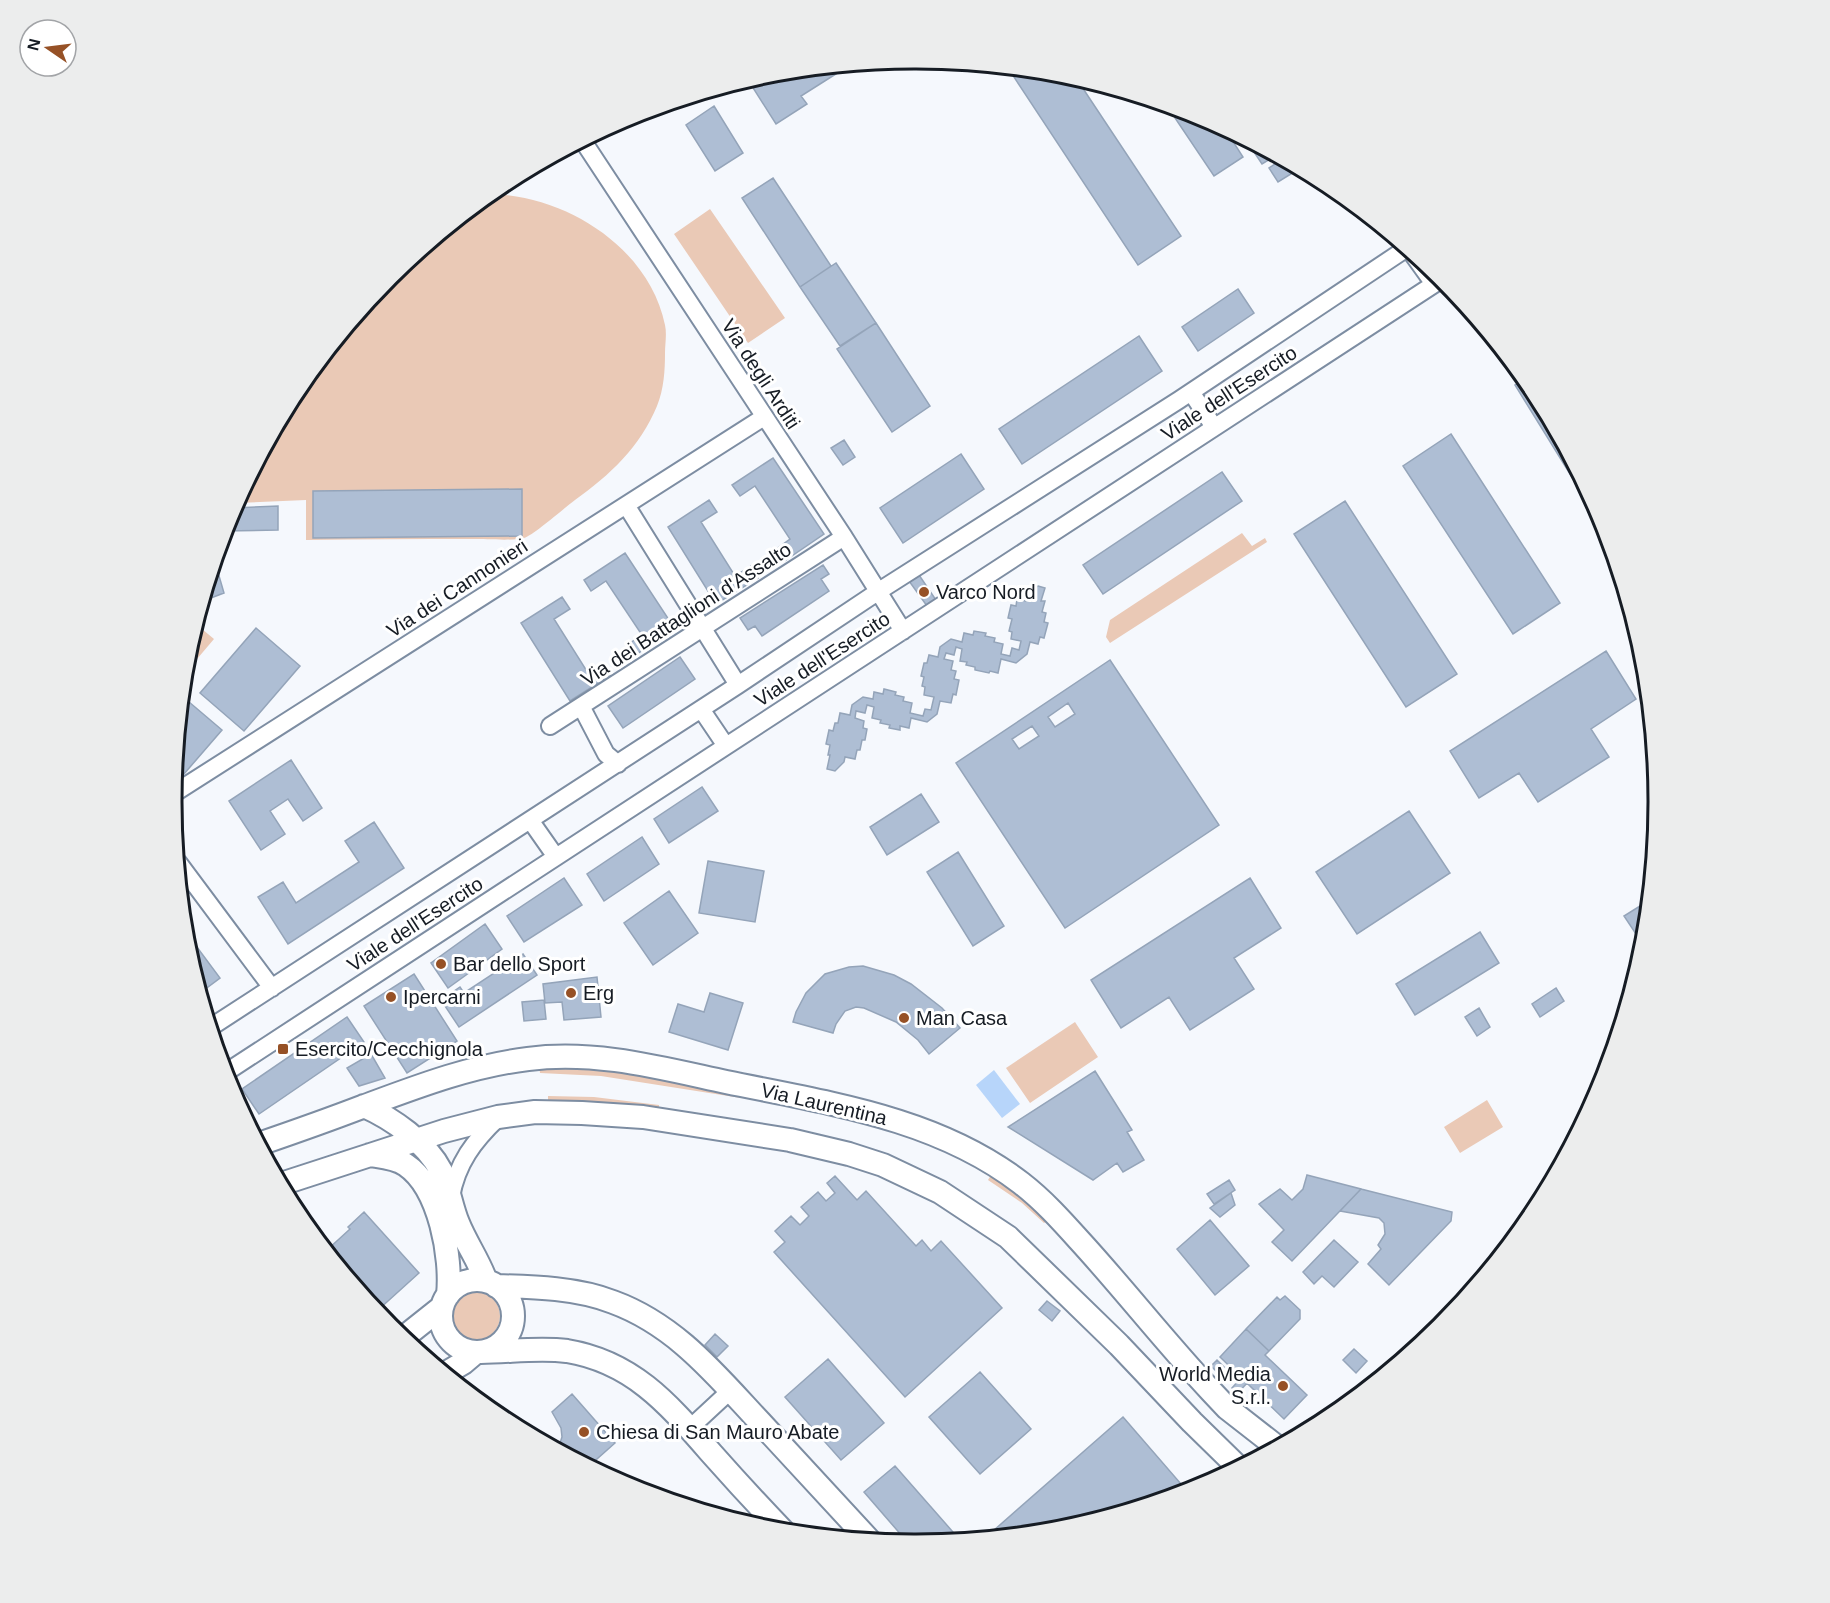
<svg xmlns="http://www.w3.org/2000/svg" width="1830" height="1603" font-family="Arial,sans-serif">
	<rect width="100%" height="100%" fill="#f5f8fd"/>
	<path fill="#eac9b6" d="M 489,194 C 565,195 649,247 665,325 C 667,334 665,344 665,353 C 665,370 664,389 657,406 C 640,447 610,475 575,500 C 564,508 534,535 524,538 C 516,541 485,539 474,539 C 418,539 362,539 306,540 L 306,500 L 236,503 L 297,388 L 390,276 Z
		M 710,209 L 785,318 L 748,343 L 674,234 Z
		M 1242,533 L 1252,546 L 1265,538 L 1267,542 L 1110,643 L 1106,637 L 1110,620 Z
		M 196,624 L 214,639 L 186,672 L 186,656 Z
		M 1075,1022 L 1098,1057 L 1030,1103 L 1006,1068 Z
		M 539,1067 C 608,1067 674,1082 741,1095 L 741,1098 L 601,1076 L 540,1073 Z
		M 548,1096 L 594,1097 L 659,1105 L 659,1108 L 602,1103 L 548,1101 Z
		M 1487,1100 L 1503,1127 L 1460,1153 L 1444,1127 Z
		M 991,1175 L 1024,1200 L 1047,1221 L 1044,1223 L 1022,1203 L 988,1180 Z
		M452 1316a24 24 0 1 1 48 0a24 24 0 1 1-48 0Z"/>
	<path fill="#b7d5fa" d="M 994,1070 L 1020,1104 L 1002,1118 L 976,1085 Z"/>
	<path fill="#aebed4" stroke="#94a4b9" stroke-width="1.5" fill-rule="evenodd" d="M 850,65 L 801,96 L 807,104 L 776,124 L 750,83 L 770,73 Z
		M 1008,68 L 1060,73 L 1076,78 L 1181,236 L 1138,265 Z
		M 714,106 L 743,153 L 715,171 L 686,125 Z
		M 1185,111 L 1200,115 L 1225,129 L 1243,157 L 1214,176 L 1175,118 Z
		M 1246,140 L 1275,156 L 1262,164 Z
		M 1282,159 L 1299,169 L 1278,182 L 1269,168 Z
		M 773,178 L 831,266 L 800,287 L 742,198 Z
		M 836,263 L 876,323 L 840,346 L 800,287 Z
		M 1238,289 L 1254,313 L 1198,351 L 1182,327 Z
		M 876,323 L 930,406 L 892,432 L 837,349 Z
		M 1139,336 L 1162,371 L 1022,464 L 999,429 Z
		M 1525,379 L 1533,389 L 1590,497 L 1586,500 L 1515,385 Z
		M 1451,434 L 1560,603 L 1513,634 L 1403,466 Z
		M 844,440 L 855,457 L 843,465 L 831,448 Z
		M 961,454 L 984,489 L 903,543 L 880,508 Z
		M 773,458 L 824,534 L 783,562 L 775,550 L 790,539 L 755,486 L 740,496 L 732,485 Z
		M 1222,472 L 1242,501 L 1103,594 L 1083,565 Z
		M 522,489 L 522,536 L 313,538 L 313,491 Z
		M 709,500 L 717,512 L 701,522 L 735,576 L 751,566 L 758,578 L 716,604 L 668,527 Z
		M 1345,501 L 1457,674 L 1406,707 L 1294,534 Z
		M 278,506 L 278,530 L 224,531 L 234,508 Z
		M 625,553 L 675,629 L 634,656 L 627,645 L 642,635 L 606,581 L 591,591 L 584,580 Z
		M 215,562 L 224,593 L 203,601 Z
		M 823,565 L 829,574 L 821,579 L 829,591 L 762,636 L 755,626 L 748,630 L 740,618 Z
		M 919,575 L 936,600 L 927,606 L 909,581 Z
		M 1038,586 L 1045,588 L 1041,601 L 1045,601 L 1042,612 L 1046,613 L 1044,622 L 1048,623 L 1044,638 L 1040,637 L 1038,644 L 1030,642 L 1027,654 L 1016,663 L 1001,659 L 998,673 L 990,671 L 989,673 L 975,670 L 975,667 L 966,665 L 967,662 L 960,661 L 962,649 L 956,647 L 954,655 L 946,653 L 944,659 L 953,661 L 951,670 L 956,671 L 954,679 L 959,680 L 956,695 L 953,694 L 951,703 L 940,701 L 937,714 L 927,722 L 911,718 L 909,728 L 900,726 L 900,730 L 889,728 L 890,725 L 880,723 L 881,720 L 872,718 L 874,707 L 867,705 L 865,713 L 856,711 L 855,718 L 864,721 L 863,728 L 867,729 L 865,740 L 862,740 L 860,750 L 857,750 L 855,759 L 845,757 L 844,762 L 835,771 L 827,769 L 830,755 L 828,755 L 830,745 L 826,744 L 829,730 L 833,731 L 835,723 L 838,723 L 840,713 L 850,715 L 852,705 L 863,697 L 873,699 L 874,692 L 883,694 L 884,689 L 896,692 L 895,695 L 904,697 L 903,701 L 912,703 L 910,713 L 923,716 L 925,709 L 931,710 L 934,697 L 924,695 L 925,687 L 922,686 L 924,677 L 921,676 L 924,663 L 927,663 L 929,655 L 938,657 L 940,647 L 951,639 L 962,642 L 964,633 L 973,635 L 974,631 L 986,633 L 985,636 L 995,638 L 994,642 L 1003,644 L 1001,654 L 1010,656 L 1012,648 L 1019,650 L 1021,641 L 1011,639 L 1012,632 L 1009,631 L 1012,619 L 1008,618 L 1011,605 L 1016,606 L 1017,599 L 1026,601 L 1028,593 Z
		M 562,597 L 570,609 L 554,619 L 588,673 L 604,663 L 611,675 L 570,701 L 521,623 Z
		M 256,628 L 300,666 L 244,731 L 200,693 Z
		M 1606,651 L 1636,699 L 1591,729 L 1609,757 L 1538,802 L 1519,773 L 1479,798 L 1450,751 Z
		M 680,657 L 695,679 L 623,728 L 608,706 Z
		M 1110,660 L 1219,825 L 1065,928 L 956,763 ZM 1068,703 L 1075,714 L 1055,727 L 1048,717 ZM 1032,726 L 1039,736 L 1019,749 L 1012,739 Z
		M 182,696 L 222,730 L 184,774 L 175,767 Z
		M 291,760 L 322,808 L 303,821 L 288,799 L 270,811 L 285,834 L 261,850 L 229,801 Z
		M 702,787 L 718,811 L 669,843 L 654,819 Z
		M 921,794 L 939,822 L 887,855 L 870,827 Z
		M 1409,811 L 1450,873 L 1357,934 L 1316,872 Z
		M 374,822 L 404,868 L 288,944 L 258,897 L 283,882 L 296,903 L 359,862 L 345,841 Z
		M 642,837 L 659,864 L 604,901 L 587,874 Z
		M 958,852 L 1004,926 L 973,946 L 927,872 Z
		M 708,861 L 764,871 L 755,922 L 699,913 Z
		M 564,878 L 582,905 L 524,942 L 507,916 Z
		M 1250,878 L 1281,928 L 1234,958 L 1254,989 L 1190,1030 L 1169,997 L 1121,1028 L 1091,980 Z
		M 669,891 L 698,933 L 653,965 L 624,923 Z
		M 1648,901 L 1644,942 L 1642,943 L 1624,916 Z
		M 485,924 L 502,949 L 448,988 L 431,963 Z
		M 185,931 L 220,978 L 200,993 L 186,946 Z
		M 1480,932 L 1499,963 L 1415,1015 L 1396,984 Z
		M 523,954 L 537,975 L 459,1027 L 441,1000 L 460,987 L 464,993 Z
		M 863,966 L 894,975 L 911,984 L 942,1008 L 960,1028 L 929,1054 L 918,1040 L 896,1022 L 864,1008 L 856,1007 L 845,1011 L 836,1024 L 833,1033 L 793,1022 L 796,1012 L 806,993 L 825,974 L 849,967 Z
		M 414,974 L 457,1041 L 407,1073 L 364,1006 Z
		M 597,977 L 601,1017 L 564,1020 L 562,1002 L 545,1003 L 543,984 Z
		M 1556,988 L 1564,1001 L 1540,1017 L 1532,1004 Z
		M 710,993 L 743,1003 L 728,1050 L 669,1032 L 678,1004 L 704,1012 Z
		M 544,1000 L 546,1019 L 524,1021 L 522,1002 Z
		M 1479,1008 L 1490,1027 L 1477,1036 L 1465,1017 Z
		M 347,1017 L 364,1042 L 259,1114 L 242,1089 Z
		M 371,1054 L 385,1078 L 359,1086 L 347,1068 Z
		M 1095,1071 L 1132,1130 L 1127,1132 L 1144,1160 L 1123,1172 L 1117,1163 L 1093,1180 L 1008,1127 Z
		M 1307,1175 L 1361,1189 L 1292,1261 L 1272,1242 L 1284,1230 L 1259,1204 L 1280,1189 L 1292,1200 L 1303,1189 Z
		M 835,1176 L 857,1200 L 866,1191 L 916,1246 L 922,1240 L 931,1251 L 941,1241 L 1002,1308 L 905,1397 L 774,1252 L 785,1242 L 775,1231 L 791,1216 L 800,1225 L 809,1216 L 801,1207 L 818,1192 L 826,1201 L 835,1193 L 827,1183 Z
		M 1229,1180 L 1235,1190 L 1214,1204 L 1207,1194 Z
		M 1361,1189 L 1452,1212 L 1451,1221 L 1389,1285 L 1368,1264 L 1381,1249 L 1378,1245 L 1385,1234 L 1384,1223 L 1379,1218 L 1340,1211 Z
		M 1231,1193 L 1235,1205 L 1220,1217 L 1210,1208 Z
		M 364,1212 L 419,1273 L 377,1311 L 327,1250 L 350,1229 L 348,1227 Z
		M 1210,1220 L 1249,1266 L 1215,1295 L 1177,1249 Z
		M 1334,1240 L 1358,1262 L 1334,1287 L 1322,1276 L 1314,1284 L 1303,1272 Z
		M 1285,1296 L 1300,1310 L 1300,1319 L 1269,1351 L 1246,1329 L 1277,1297 L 1280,1300 Z
		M 1047,1301 L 1060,1311 L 1052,1321 L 1039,1310 Z
		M 1246,1329 L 1269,1351 L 1265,1355 L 1307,1395 L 1284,1419 L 1220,1357 Z
		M 715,1334 L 728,1346 L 717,1357 L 705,1345 Z
		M 1354,1349 L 1367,1361 L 1356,1373 L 1343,1360 Z
		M 828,1359 L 884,1423 L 841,1460 L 785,1397 Z
		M 1217,1360 L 1224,1367 L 1218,1373 L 1211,1366 Z
		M 980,1372 L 1031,1429 L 980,1474 L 929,1417 Z
		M 1241,1378 L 1247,1383 L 1238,1393 L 1232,1388 Z
		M 572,1394 L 615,1443 L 589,1466 L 558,1449 L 562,1437 L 561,1428 L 552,1412 Z
		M 1123,1417 L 1188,1492 L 1060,1530 L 985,1538 Z
		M 895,1466 L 960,1540 L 909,1544 L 864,1492 Z"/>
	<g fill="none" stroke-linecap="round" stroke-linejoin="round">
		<defs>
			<path id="street" d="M 583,141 L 844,537 L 903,631
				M 1411,252 L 1434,284
				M 1191,392 L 1214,427
				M 626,505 L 738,685
				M 581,706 L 606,754 L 618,764
				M 701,709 L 726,746
				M 550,726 L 844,537
				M 173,794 L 764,417
				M 530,820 L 556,857
				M 178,862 L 272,988
				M 211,1027 L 738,685 L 879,591 L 1179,400 L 1407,248
				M 225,1073 L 1442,279
				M 451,1197 C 457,1163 474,1141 498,1118
				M 690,1428 L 731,1390"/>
			<path id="secondary" d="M 364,1106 C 393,1119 426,1142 441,1171 C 449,1188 451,1206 458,1223 C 466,1243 479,1261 486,1281
				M 259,1144 C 294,1132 328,1120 362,1107 C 416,1087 470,1066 528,1059 C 595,1050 661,1068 726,1082 C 828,1103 937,1118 1021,1183 C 1043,1200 1061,1220 1079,1240 C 1124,1289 1165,1342 1211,1391 L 1227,1408 L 1277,1447
				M 370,1155 C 382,1157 396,1158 406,1165 C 440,1188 452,1258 448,1295
				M 281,1184 L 444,1131 L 498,1117 L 535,1112 L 582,1113 L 643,1117 L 790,1140 L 849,1154 L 883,1165 L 940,1192 L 1008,1237 L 1119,1345 L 1192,1422 L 1238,1467
				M441 1316a36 36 0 1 1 72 0a36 36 0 1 1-72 0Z
				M 496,1286 C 535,1287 577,1288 613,1302 C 676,1325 716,1375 760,1422 C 797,1462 833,1501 869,1540
				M 403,1338 L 442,1307
				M 481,1352 C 510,1352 538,1347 567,1351 C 634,1362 670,1406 712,1454 C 735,1480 759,1506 783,1531
				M 446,1373 L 463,1363 L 476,1352"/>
		</defs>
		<use href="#street" stroke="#7d8da2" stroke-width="20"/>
		<use href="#secondary" stroke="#7d8da2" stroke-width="26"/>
		<use href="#street" stroke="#fff" stroke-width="16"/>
		<use href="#secondary" stroke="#fff" stroke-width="22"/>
	</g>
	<g fill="#965126" stroke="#fff" stroke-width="2">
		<circle cx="924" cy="592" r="6"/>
		<circle cx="441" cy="964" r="6"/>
		<circle cx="571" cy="993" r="6"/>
		<circle cx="391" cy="997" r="6"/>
		<circle cx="904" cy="1018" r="6"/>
		<rect x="277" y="1043" width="12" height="12" rx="3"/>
		<circle cx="1283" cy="1386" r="6"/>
		<circle cx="584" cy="1432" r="6"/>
	</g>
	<g text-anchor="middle" stroke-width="6" stroke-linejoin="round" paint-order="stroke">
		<g font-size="20" fill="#161c24" stroke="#fff">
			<text transform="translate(761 374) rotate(57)" y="7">Via degli Arditi</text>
			<text transform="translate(1229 393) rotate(-33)" y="7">Viale dell'Esercito</text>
			<text transform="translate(457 588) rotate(-33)" y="7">Via dei Cannonieri</text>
			<text transform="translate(686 614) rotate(-33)" y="7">Via dei Battaglioni d'Assalto</text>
			<text transform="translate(822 659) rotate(-33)" y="7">Viale dell'Esercito</text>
			<text transform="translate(415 924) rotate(-33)" y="7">Viale dell'Esercito</text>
			<text transform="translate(824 1104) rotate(13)" y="7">Via Laurentina</text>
		</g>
		<g font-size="20" fill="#161c24" stroke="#fff" text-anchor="start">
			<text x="936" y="599">Varco Nord</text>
			<text x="453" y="971">Bar dello Sport</text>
			<text x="583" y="1000">Erg</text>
			<text x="403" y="1004">Ipercarni</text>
			<text x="916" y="1025">Man Casa</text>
			<text x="295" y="1056">Esercito/Cecchignola</text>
			<text x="1271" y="1381" text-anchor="end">World Media<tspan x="1271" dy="23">S.r.l.</tspan></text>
			<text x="596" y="1439">Chiesa di San Mauro Abate</text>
		</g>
	</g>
	<path d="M0 0H1830V1603H0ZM914 69H916A732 732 0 0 1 1648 801V802A732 732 0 0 1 916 1534H914A732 732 0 0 1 182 802V801A732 732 0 0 1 914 69Z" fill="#eceded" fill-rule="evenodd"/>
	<path fill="none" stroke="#161c24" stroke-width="3" d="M914 69H916A732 732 0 0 1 1648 801V802A732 732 0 0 1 916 1534H914A732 732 0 0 1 182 802V801A732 732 0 0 1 914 69Z"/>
	<g transform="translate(48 48) rotate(284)"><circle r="28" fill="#ffffff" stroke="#a2a4a7" stroke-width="1.5"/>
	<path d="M0-4.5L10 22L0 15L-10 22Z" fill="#965126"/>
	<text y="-9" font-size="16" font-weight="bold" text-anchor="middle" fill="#161c24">N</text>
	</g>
</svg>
